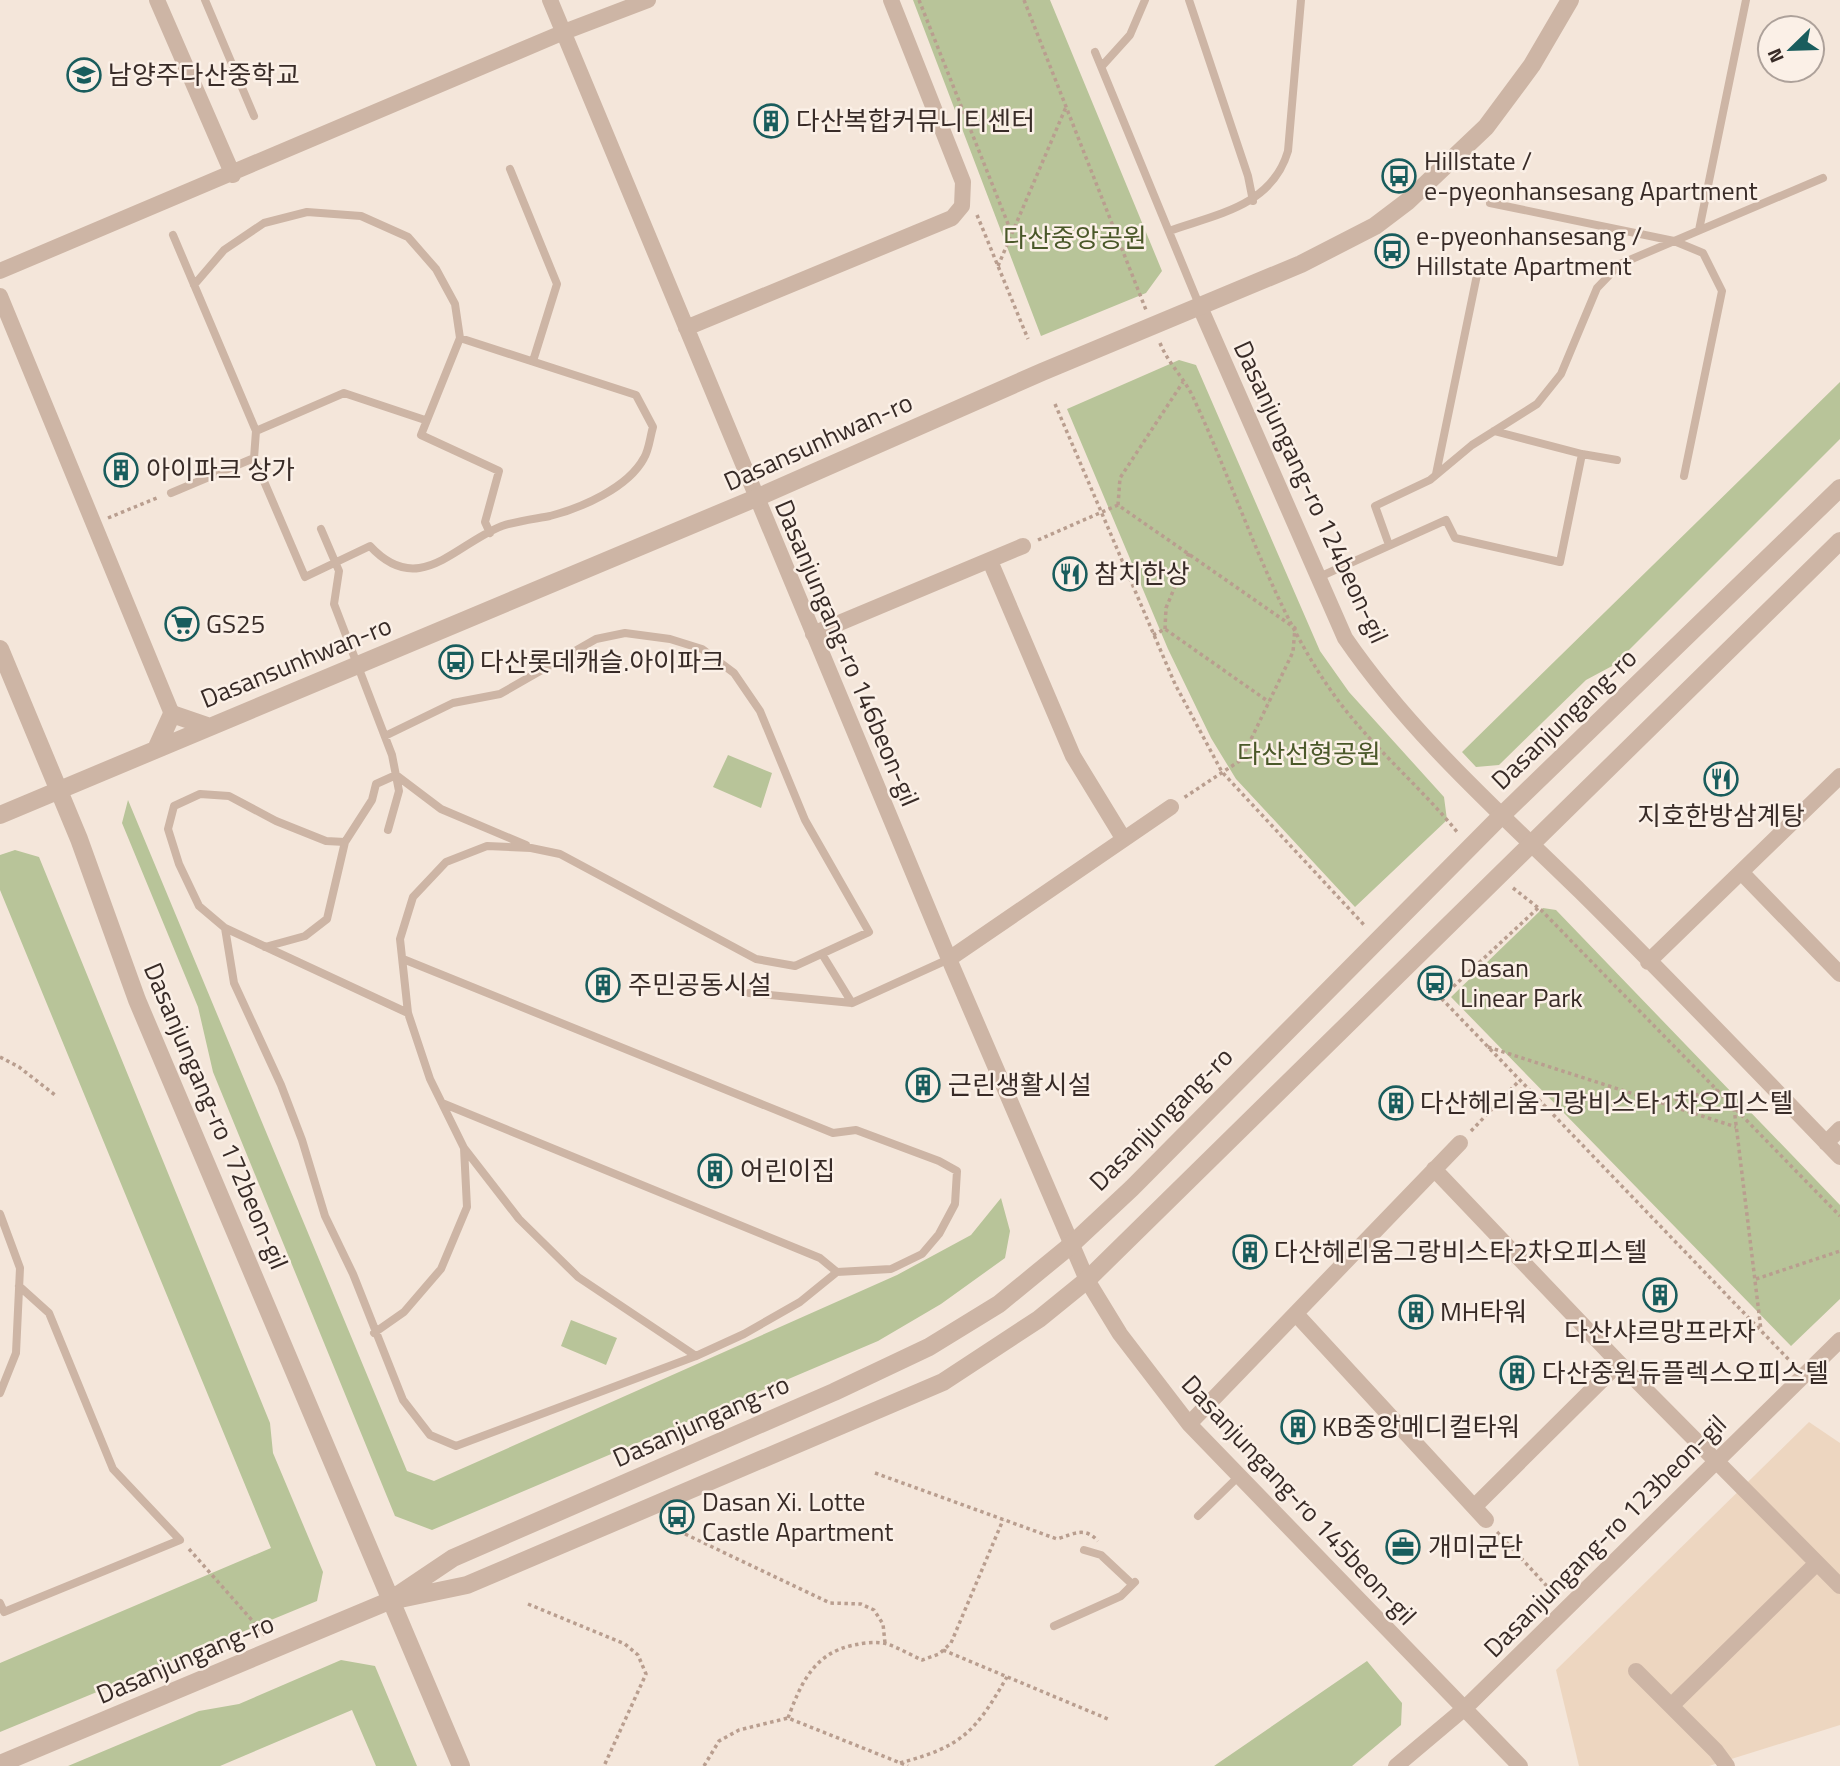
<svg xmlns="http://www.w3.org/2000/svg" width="1840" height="1766" font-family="'Titillium Web','Noto Sans KR',sans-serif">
	<rect width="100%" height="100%" fill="#f4e6da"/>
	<path fill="#b8c499" d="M 913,0 L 1050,0 L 1162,271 L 1146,293 L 1041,336 Z
		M 1179,360 L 1196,365 L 1320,651 L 1349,692 L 1444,797 L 1447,820 L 1355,907 L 1236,779 L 1211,738 L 1168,649 L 1067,409 Z
		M 1840,382 L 1840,439 L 1614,665 L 1586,680 L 1499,765 L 1476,767 L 1462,752 Z
		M 728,755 L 772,773 L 761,808 L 713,787 Z
		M 128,800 L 407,1471 L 434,1481 L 897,1275 L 971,1235 L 1001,1198 L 1010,1231 L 1005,1258 L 941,1304 L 878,1341 L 432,1530 L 395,1516 L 213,1072 L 198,1007 L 122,823 Z
		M 15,850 L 39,857 L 270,1423 L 273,1453 L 323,1572 L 317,1601 L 0,1732 L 0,1663 L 271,1548 L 0,890 L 0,855 Z
		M 1543,908 L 1556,910 L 1840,1205 L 1840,1299 L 1791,1346 L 1451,997 Z
		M 571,1320 L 617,1338 L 606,1365 L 561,1346 Z
		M 341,1660 L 375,1666 L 417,1766 L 376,1766 L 352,1710 L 220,1766 L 68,1766 L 199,1711 L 239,1704 Z
		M 1367,1661 L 1402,1703 L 1401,1725 L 1352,1766 L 1214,1766 Z"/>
	<path fill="#edd6c0" d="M 1809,1422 L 1840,1443 L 1840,1725 L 1709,1766 L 1579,1766 L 1556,1670 Z"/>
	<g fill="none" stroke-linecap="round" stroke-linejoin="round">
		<path stroke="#b99e8f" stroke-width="3.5" stroke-dasharray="3.5 3.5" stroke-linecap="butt" d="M 919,0 L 1012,234
			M 1024,0 L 1146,310
			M 977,215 L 1028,339
			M 998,266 L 1066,107
			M 1160,343 C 1168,363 1184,378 1193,397 C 1240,497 1271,609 1337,699 C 1373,748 1420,786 1458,833
			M 1055,404 L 1175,684 L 1222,772 L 1366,927
			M 1118,505 L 1120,478 L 1183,382
			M 108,518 L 159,497
			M 1038,540 L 1118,505 L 1295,628 L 1293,652 L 1241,760 L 1182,799
			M 1165,629 L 1166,608 L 1189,553
			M 1153,635 L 1165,629 L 1269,702
			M 1513,888 L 1541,910 L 1840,1216
			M 1538,908 L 1441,998 L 1793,1364
			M 1488,1047 L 1736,1127
			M 0,1057 L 19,1067 L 55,1095
			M 1661,1103 L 1717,1090
			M 1734,1108 L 1761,1330
			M 1471,1131 L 1519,1081
			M 1756,1279 L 1840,1251
			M 875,1473 L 1057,1539 C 1074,1534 1084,1526 1098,1541
			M 1497,1532 L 1556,1596
			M 685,1534 L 830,1603 L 861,1604 L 874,1610 L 883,1624 L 885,1643
			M 189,1549 L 265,1635
			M 528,1604 L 625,1644 L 638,1655 L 646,1674 L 604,1766
			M 943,1650 L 1108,1719
			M 788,1718 C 801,1683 814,1653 854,1645 C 864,1643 877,1641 887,1644 C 899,1648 911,1655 922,1660 L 939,1654 L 951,1643 L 1003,1520
			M 900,1763 C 963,1746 975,1732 1007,1677
			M 704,1766 L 719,1741 L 739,1730 L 788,1718 L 908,1766"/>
		<path stroke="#cdb5a5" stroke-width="8" d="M 205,0 L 254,116
			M 1189,0 L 1248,176 L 1253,201
			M 1095,52 L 1200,307
			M 1102,66 L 1130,35 L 1145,0
			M 510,169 L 557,284 L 533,361
			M 1490,203 L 1674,241 L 1703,253 L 1722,291 L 1684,476
			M 1699,230 L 1746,0
			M 1169,231 C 1217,214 1272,206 1288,151 L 1301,0
			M 173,235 L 256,431
			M 194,285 L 224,250 L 264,223 L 307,212 L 361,216 L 408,237 L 436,269 L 455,304 L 460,338 L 421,435 L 499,471 L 485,522 L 490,533
			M 1494,431 L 1582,454 L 1617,460
			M 254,458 L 305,577 L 370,546 C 419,599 455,544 502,526 C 517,521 534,519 550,516 C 581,508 628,488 644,458 C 649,450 650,437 653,427 L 636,395 L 460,338
			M 1436,474 L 1478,270
			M 171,493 L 254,458 L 256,431 L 344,393 L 425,420
			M 321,529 L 339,571 L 334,604 L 392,755 L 399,791 L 388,830
			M 1389,545 L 1375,506 L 1430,480 L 1472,445 L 1537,404 L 1561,374 L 1597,288 L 1620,264 L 1823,178
			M 1317,578 L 1446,520 L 1455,538 L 1560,562 L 1582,454
			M 385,736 L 453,703 L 500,694 L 596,639 L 625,633 L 670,639 L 702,649 L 734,673 L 760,711 L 805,820 L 869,932 L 795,966 L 756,959 L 560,854 L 531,848 L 487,846 L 446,862 L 413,897 L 400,939 L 408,1013 L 430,1079 L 464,1148 L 519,1219 L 578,1277 L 696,1356
			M 345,842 L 326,841 L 276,821 L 229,796 L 200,794 L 174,806 L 168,829 L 179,864 L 199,906 L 225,928 L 234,983 L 281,1085 L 302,1140 L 325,1216 L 353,1274 L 403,1400 L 430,1435 L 456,1446 L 696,1356 L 744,1334 L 800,1302 L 837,1272 L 891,1269 L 922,1254 L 939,1234 L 955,1204 L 957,1171 L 939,1161 L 856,1130 L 833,1133 L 403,959
			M 225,928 L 408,1013
			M 265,947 L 305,936 L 327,919 L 345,842 L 372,800 L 376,784 L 396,775 L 441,809 L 526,845
			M 822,954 L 852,1003
			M 749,993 L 852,1003 L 949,959
			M 442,1103 L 820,1258 L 837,1272
			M 0,1214 L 20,1268 L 16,1353 L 0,1393
			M 374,1333 L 404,1312 L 441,1269 L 467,1207 L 464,1148
			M 1198,1516 L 1238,1477
			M 1084,1550 L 1101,1555 L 1132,1584
			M 0,1603 L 4,1612 L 180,1540 L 113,1469 L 49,1313 L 19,1286
			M 1054,1626 L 1121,1596 L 1135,1582"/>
		<path stroke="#cdb5a5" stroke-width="16" d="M 157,0 L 233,175
			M 550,0 L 949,959 L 1087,1280 L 1120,1334 L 1189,1424 L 1520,1766
			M 0,271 L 564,32 L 648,0
			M 0,296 L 172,714
			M 1200,307 L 1345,638 C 1411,734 1497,810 1580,891 C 1668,978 1754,1068 1840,1157
			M 686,328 L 952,218 L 962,206 L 963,182 L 891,0
			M 990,561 L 1073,756 L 1123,838
			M 813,634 L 1023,546
			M 1741,872 L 1840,974
			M 949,959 L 1171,807
			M 1648,962 L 1840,776
			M 1826,1143 L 1840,1129
			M 1434,1169 L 1619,1363 L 1840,1586
			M 1296,1314 L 1486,1520
			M 1189,1424 L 1460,1143
			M 1474,1507 L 1619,1363
			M 1636,1671 L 1716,1751 L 1727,1766
			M 1671,1706 L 1817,1563
			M 1396,1766 L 1465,1708 L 1840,1340"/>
		<path stroke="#cdb5a5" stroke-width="18" d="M 0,649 L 79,839 L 137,1000 L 461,1766
			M 157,747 L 172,714 L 207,726
			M 0,815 L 756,498 L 1042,372 L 1301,264 L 1375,226 L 1408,201 L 1486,127 L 1532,65 L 1570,0
			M 400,1599 L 467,1585 L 943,1382 L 1039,1319 L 1087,1280 L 1840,541
			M 0,1764 L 389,1601 L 453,1558 L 834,1392 L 929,1347 L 999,1304 L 1071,1245 L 1132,1188 L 1501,816 L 1840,488"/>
	</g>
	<defs>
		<symbol id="school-ring" viewBox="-11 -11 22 22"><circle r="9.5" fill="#fbf0e7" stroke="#195d5d" stroke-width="1.5"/><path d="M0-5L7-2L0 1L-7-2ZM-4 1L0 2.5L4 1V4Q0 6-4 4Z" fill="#195d5d"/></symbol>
		<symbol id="building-ring" viewBox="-11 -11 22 22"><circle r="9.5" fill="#fbf0e7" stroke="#195d5d" stroke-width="1.5"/><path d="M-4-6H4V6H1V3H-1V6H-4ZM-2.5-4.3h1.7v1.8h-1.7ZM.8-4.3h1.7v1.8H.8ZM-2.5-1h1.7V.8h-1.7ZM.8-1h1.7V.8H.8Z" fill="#195d5d"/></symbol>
		<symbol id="bus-ring" viewBox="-11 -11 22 22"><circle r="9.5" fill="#fbf0e7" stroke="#195d5d" stroke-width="1.5"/><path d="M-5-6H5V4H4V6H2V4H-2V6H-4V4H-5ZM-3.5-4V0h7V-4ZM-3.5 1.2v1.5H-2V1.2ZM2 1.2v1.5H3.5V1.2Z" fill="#195d5d"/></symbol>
		<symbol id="restaurant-ring" viewBox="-11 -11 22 22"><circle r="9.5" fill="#fbf0e7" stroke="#195d5d" stroke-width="1.5"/><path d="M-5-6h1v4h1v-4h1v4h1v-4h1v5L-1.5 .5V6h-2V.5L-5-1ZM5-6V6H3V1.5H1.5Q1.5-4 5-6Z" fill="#195d5d"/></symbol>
		<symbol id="supermarket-ring" viewBox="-11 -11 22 22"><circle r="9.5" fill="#fbf0e7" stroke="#195d5d" stroke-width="1.5"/><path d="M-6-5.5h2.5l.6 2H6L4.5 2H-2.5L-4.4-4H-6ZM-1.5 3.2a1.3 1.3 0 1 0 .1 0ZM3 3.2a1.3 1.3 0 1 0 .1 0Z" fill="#195d5d"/></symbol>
		<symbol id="office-ring" viewBox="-11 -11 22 22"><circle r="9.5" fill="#fbf0e7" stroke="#195d5d" stroke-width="1.5"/><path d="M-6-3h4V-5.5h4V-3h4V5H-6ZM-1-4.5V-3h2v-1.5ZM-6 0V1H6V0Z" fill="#195d5d"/></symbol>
	</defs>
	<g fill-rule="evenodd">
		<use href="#school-ring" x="65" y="56" width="38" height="38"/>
		<use href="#building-ring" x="752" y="102" width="38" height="38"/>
		<use href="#bus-ring" x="1380" y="157" width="38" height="38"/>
		<use href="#bus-ring" x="1373" y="232" width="38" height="38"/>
		<use href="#building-ring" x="102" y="451" width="38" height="38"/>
		<use href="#restaurant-ring" x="1051" y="555" width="38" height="38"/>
		<use href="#supermarket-ring" x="163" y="605" width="38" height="38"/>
		<use href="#bus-ring" x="437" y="643" width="38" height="38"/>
		<use href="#restaurant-ring" x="1702" y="760" width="38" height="38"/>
		<use href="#bus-ring" x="1416" y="964" width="38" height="38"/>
		<use href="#building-ring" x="584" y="966" width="38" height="38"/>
		<use href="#building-ring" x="904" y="1066" width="38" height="38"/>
		<use href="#building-ring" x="1377" y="1084" width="38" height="38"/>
		<use href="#building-ring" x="696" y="1152" width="38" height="38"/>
		<use href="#building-ring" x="1231" y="1233" width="38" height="38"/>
		<use href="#building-ring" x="1641" y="1276" width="38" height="38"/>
		<use href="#building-ring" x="1397" y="1293" width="38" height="38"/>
		<use href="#building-ring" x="1498" y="1354" width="38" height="38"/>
		<use href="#building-ring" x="1279" y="1408" width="38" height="38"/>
		<use href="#bus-ring" x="658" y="1498" width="38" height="38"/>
		<use href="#office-ring" x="1384" y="1528" width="38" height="38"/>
	</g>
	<g text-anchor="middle" stroke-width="5" stroke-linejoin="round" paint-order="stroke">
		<g font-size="26" fill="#382b27" stroke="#fbf0e7" text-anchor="start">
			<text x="108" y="84">남양주다산중학교</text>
			<text x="796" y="130">다산복합커뮤니티센터</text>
			<text x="1424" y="170">Hillstate /<tspan x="1424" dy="30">e-pyeonhansesang Apartment</tspan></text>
			<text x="1416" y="245">e-pyeonhansesang /<tspan x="1416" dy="30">Hillstate Apartment</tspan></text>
			<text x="146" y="479">아이파크 상가</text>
			<text x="1094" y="583">참치한상</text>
			<text x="206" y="633">GS25</text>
			<text x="480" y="671">다산롯데캐슬.아이파크</text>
			<text x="1721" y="825" text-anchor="middle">지호한방삼계탕</text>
			<text x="1460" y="977">Dasan<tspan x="1460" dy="30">Linear Park</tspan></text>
			<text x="628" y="994">주민공동시설</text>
			<text x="948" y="1094">근린생활시설</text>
			<text x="1420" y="1112">다산헤리움그랑비스타1차오피스텔</text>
			<text x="740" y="1180">어린이집</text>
			<text x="1274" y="1261">다산헤리움그랑비스타2차오피스텔</text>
			<text x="1440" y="1321">MH타워</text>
			<text x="1660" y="1341" text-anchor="middle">다산샤르망프라자</text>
			<text x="1542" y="1382">다산중원듀플렉스오피스텔</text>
			<text x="1322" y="1436">KB중앙메디컬타워</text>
			<text x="702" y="1511">Dasan Xi. Lotte<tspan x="702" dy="30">Castle Apartment</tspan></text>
			<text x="1428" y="1556">개미군단</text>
		</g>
		<g font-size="26" fill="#4a5829" stroke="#fbf0e7">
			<text x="1075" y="247">다산중앙공원</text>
			<text x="1309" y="763">다산선형공원</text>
		</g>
		<g font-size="26" fill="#382b27" stroke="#fbf0e7">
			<text transform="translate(818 442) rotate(-24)" y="9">Dasansunhwan-ro</text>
			<text transform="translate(1311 492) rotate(65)" y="9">Dasanjungang-ro 124beon-gil</text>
			<text transform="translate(847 653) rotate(67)" y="9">Dasanjungang-ro 146beon-gil</text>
			<text transform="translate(296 662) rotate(-22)" y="9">Dasansunhwan-ro</text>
			<text transform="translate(1564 719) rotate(-44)" y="9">Dasanjungang-ro</text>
			<text transform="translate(216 1116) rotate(67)" y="9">Dasanjungang-ro 172beon-gil</text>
			<text transform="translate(1161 1119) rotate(-45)" y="9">Dasanjungang-ro</text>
			<text transform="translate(701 1421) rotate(-24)" y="9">Dasanjungang-ro</text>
			<text transform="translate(1299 1500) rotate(47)" y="9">Dasanjungang-ro 145beon-gil</text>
			<text transform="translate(1605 1536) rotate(-45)" y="9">Dasanjungang-ro 123beon-gil</text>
			<text transform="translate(185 1659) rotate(-23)" y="9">Dasanjungang-ro</text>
		</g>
	</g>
	<g transform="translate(1791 49) rotate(247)"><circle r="33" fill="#fbf0e7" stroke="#ada19a" stroke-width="2"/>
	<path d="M0-5L12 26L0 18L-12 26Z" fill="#195d5d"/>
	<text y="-10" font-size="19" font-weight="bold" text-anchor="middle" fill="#382b27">N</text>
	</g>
</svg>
